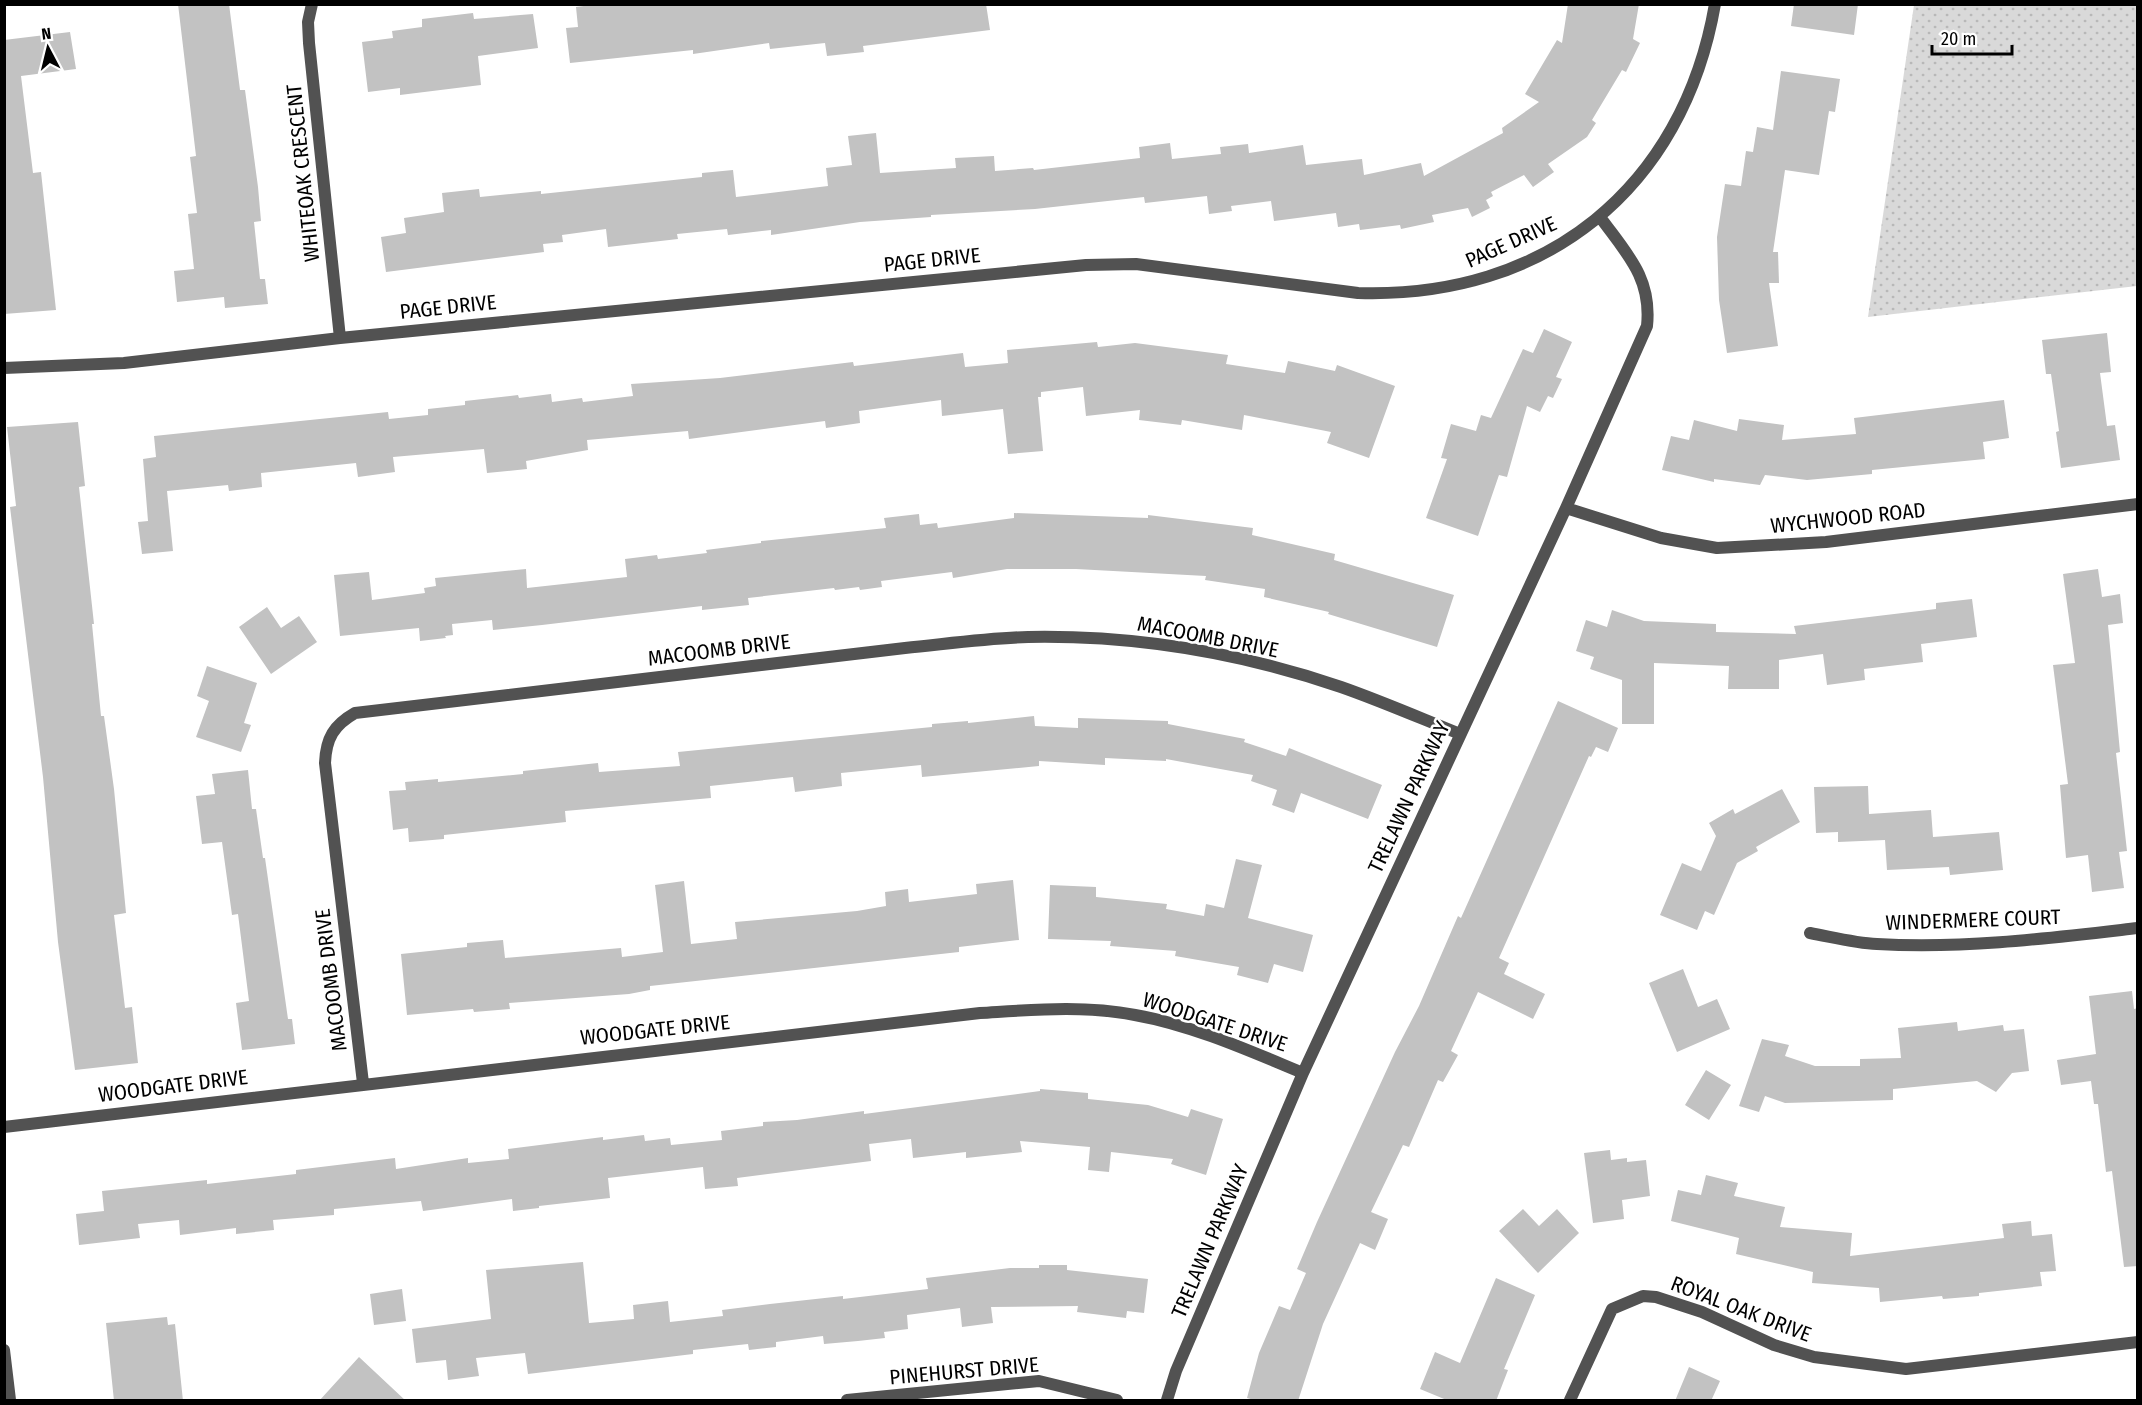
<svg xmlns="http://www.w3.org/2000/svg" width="2142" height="1405" font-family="'Fira Sans Condensed',sans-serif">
	<defs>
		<pattern id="park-dots" width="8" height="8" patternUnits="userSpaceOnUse" patternTransform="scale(1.5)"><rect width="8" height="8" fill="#d9d9d9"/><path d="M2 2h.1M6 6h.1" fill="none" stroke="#b8b8b8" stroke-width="1.8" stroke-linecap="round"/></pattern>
	</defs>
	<rect width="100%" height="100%" fill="#fff"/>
	<path fill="url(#park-dots)" d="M 1914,5 L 2137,5 L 2137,286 L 1868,317 Z"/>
	<path fill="#c2c2c2" d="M 178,4 L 229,4 L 240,90 L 245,90 L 258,187 L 261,221 L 254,222 L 260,279 L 265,279 L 268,304 L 225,308 L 224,297 L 177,302 L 174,271 L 194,269 L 188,214 L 197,213 L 190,157 L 196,156 Z
		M 599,4 L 986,4 L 990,30 L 863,46 L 864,52 L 827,56 L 825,43 L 770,49 L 769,43 L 693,54 L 693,50 L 570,63 L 566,28 L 578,27 L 576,7 Z
		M 1568,4 L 1639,4 L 1633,39 L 1640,43 L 1626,72 L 1622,70 L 1592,120 L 1596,123 L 1587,137 L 1548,164 L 1554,172 L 1533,187 L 1524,175 L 1491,192 L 1493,196 L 1486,200 L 1490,208 L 1472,217 L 1468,208 L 1432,215 L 1434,222 L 1401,229 L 1400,225 L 1360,230 L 1359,224 L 1338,227 L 1336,213 L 1274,221 L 1271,201 L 1231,206 L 1232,211 L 1209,214 L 1207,196 L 1145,203 L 1144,197 L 1035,209 L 931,215 L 931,217 L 860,222 L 771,235 L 771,230 L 728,235 L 727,229 L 677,234 L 678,239 L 608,247 L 606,229 L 562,235 L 563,242 L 543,244 L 544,252 L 386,272 L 381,237 L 406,233 L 404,218 L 444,212 L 442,193 L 479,189 L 480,197 L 541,191 L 541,194 L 702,177 L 702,173 L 733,170 L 736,197 L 828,186 L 826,168 L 852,165 L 848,136 L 876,133 L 880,173 L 956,168 L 955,158 L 994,156 L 995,171 L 1033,168 L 1034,170 L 1140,158 L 1139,147 L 1170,143 L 1172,159 L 1221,154 L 1220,147 L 1248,144 L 1249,153 L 1303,145 L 1306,165 L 1362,159 L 1364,175 L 1421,163 L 1424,176 L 1503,133 L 1502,128 L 1539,102 L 1525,94 L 1557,40 L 1562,43 Z
		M 1794,4 L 1858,4 L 1854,35 L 1791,26 Z
		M 473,13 L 474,19 L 533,14 L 538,48 L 478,56 L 481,85 L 400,95 L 400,88 L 368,92 L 362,42 L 393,38 L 392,31 L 422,27 L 422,19 Z
		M 70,32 L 76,69 L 21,76 L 33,173 L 41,172 L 56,310 L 4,314 L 4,40 Z
		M 1781,71 L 1840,79 L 1835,112 L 1829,111 L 1819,175 L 1785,170 L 1773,252 L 1778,252 L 1779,283 L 1769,283 L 1778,346 L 1727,353 L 1719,300 L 1717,237 L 1725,184 L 1741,186 L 1746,151 L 1753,152 L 1757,127 L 1773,130 Z
		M 1544,329 L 1572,342 L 1556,377 L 1562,379 L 1553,398 L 1548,396 L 1540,412 L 1527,406 L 1507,477 L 1499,475 L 1478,536 L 1426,518 L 1447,459 L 1441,458 L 1451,424 L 1476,431 L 1481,415 L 1491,418 L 1523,349 L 1533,353 Z
		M 2107,333 L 2111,372 L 2100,373 L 2107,426 L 2115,425 L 2120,460 L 2061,468 L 2056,432 L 2059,431 L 2051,374 L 2046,374 L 2042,340 Z
		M 1097,342 L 1098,347 L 1135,343 L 1228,355 L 1226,364 L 1285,373 L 1288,361 L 1335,371 L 1337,365 L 1395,386 L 1369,458 L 1327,443 L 1331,432 L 1244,415 L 1242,430 L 1182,420 L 1181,425 L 1139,420 L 1140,410 L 1086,416 L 1083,387 L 1041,392 L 1041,397 L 1038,397 L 1043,451 L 1008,454 L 1003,409 L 942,416 L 941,400 L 859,411 L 860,423 L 826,428 L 825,421 L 689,439 L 688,431 L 587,440 L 588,450 L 526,461 L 527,469 L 487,473 L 484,449 L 393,457 L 395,472 L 358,477 L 356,463 L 261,473 L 262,487 L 229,491 L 228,485 L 167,491 L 173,551 L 142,554 L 138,522 L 148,521 L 143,459 L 156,457 L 154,436 L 388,412 L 389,419 L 428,415 L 428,409 L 465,405 L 465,401 L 518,395 L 519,398 L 551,394 L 552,402 L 582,398 L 583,402 L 633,396 L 631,384 L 720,378 L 853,362 L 854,366 L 963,353 L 965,367 L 1008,363 L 1007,350 Z
		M 2004,400 L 2009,438 L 1983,442 L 1985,459 L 1872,470 L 1872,474 L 1807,480 L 1765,475 L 1760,485 L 1714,479 L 1714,482 L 1662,470 L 1671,436 L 1689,440 L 1694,420 L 1737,431 L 1739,419 L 1784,425 L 1782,440 L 1856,434 L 1854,418 Z
		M 78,422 L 85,486 L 79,487 L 94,624 L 92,624 L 101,716 L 104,716 L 114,789 L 126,913 L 114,915 L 125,1008 L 132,1007 L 138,1063 L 75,1070 L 58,942 L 43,777 L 10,507 L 16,506 L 7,427 Z
		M 1014,513 L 1148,518 L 1148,515 L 1253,528 L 1252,535 L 1335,554 L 1334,560 L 1454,595 L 1437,647 L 1328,614 L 1329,612 L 1264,597 L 1265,589 L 1205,580 L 1206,576 L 1076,569 L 1007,569 L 953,578 L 952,572 L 881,581 L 882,587 L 860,590 L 859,587 L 835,590 L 834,588 L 748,598 L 749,605 L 702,610 L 702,606 L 542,625 L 493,630 L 492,620 L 452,624 L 453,635 L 445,636 L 446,638 L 420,641 L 419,628 L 340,636 L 334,575 L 369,572 L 372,600 L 425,593 L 424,588 L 436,586 L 435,578 L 526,569 L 527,588 L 627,577 L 625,559 L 657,555 L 658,559 L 707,553 L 706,550 L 761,543 L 761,541 L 886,528 L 884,518 L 919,514 L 920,525 L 937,523 L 938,528 L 1014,518 Z
		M 2098,569 L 2102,597 L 2120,594 L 2123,623 L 2108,625 L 2120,752 L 2116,753 L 2127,851 L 2119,852 L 2124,888 L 2092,892 L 2088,855 L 2066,858 L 2060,785 L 2068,784 L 2053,665 L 2075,663 L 2063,574 Z
		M 1972,599 L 1977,637 L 1921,644 L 1923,662 L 1864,669 L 1865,680 L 1827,685 L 1823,654 L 1779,660 L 1779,689 L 1728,689 L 1729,666 L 1654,663 L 1654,724 L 1622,724 L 1622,680 L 1590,669 L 1594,657 L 1576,651 L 1586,620 L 1607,627 L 1612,610 L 1644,621 L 1716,624 L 1716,632 L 1796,634 L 1794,626 L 1936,609 L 1936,603 Z
		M 267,607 L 281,628 L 299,616 L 317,642 L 271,674 L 239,627 Z
		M 207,666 L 257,683 L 244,723 L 251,725 L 241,752 L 196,737 L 209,701 L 197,696 Z
		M 1558,701 L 1618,728 L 1608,752 L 1596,747 L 1591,757 L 1589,756 L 1499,958 L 1509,963 L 1504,974 L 1545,994 L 1533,1019 L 1478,992 L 1451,1051 L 1458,1055 L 1443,1082 L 1438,1080 L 1409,1147 L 1403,1145 L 1371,1212 L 1388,1219 L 1375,1250 L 1360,1243 L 1323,1324 L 1298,1401 L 1258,1401 L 1247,1398 L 1259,1353 L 1279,1306 L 1290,1310 L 1306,1273 L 1297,1269 L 1317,1222 L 1395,1052 L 1419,1006 L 1458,916 L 1461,918 Z
		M 1034,716 L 1035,726 L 1078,728 L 1078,718 L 1168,721 L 1168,724 L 1245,739 L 1244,742 L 1286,756 L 1289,748 L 1382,785 L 1368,819 L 1301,793 L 1294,813 L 1272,805 L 1277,790 L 1251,781 L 1253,775 L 1166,759 L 1166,761 L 1105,758 L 1105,765 L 1039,761 L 1039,766 L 922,777 L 921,765 L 841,773 L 842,786 L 795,792 L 793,777 L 710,786 L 711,798 L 565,811 L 566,822 L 444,835 L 444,839 L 409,842 L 408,828 L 393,830 L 389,791 L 406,790 L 405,782 L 438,779 L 438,782 L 523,774 L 523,771 L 598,763 L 599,772 L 680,766 L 678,752 L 932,727 L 932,724 L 968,721 L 968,723 Z
		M 248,770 L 252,809 L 256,809 L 263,858 L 265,858 L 288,1019 L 292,1019 L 295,1044 L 242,1050 L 236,1003 L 249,1001 L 238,914 L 232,915 L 222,842 L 202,844 L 196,796 L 215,794 L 212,774 Z
		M 1868,786 L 1869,814 L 1931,810 L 1933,837 L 1999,832 L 2003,870 L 1950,875 L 1949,867 L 1887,870 L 1885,840 L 1838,842 L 1838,832 L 1816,833 L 1814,787 Z
		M 1782,789 L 1800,822 L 1756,847 L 1758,851 L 1737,863 L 1714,915 L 1705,911 L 1697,930 L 1660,915 L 1682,863 L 1701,871 L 1716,836 L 1709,823 L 1733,809 L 1735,814 Z
		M 1236,859 L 1262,865 L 1248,918 L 1313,935 L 1303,972 L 1274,964 L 1268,983 L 1237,975 L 1239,967 L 1175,956 L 1176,951 L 1110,946 L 1111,941 L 1048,939 L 1050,885 L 1096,887 L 1096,897 L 1167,904 L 1166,909 L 1204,916 L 1206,904 L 1224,908 Z
		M 1013,880 L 1019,940 L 959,947 L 959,952 L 650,986 L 650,990 L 629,994 L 509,1003 L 510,1009 L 474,1012 L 473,1009 L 407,1015 L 401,954 L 467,947 L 467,943 L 503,940 L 505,958 L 621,948 L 622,957 L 663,952 L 655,885 L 684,881 L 691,944 L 737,939 L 735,922 L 857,911 L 886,906 L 885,892 L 908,889 L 909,902 L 977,894 L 976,884 Z
		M 1683,969 L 1698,1007 L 1717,999 L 1730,1029 L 1677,1052 L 1649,983 Z
		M 2132,991 L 2134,1009 L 2138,1008 L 2138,1266 L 2124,1267 L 2112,1171 L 2106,1172 L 2098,1104 L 2094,1104 L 2091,1081 L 2061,1085 L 2057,1060 L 2096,1054 L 2089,996 Z
		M 1957,1022 L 1958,1031 L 2003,1025 L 2004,1031 L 2024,1029 L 2029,1071 L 2012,1073 L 1996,1092 L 1977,1081 L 1893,1089 L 1893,1100 L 1785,1103 L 1765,1096 L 1759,1112 L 1739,1106 L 1762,1039 L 1789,1045 L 1785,1056 L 1815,1066 L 1860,1066 L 1860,1059 L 1901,1058 L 1898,1028 Z
		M 1706,1070 L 1731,1085 L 1709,1120 L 1685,1105 Z
		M 1040,1089 L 1088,1093 L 1088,1099 L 1148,1105 L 1188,1117 L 1191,1109 L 1223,1119 L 1206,1175 L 1171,1164 L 1173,1159 L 1111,1152 L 1109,1172 L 1088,1170 L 1090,1147 L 1020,1141 L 1022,1152 L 966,1158 L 966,1152 L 913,1158 L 911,1139 L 869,1144 L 871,1161 L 737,1178 L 738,1186 L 705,1189 L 703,1167 L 608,1178 L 610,1198 L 539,1206 L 539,1208 L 513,1211 L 512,1199 L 423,1211 L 421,1201 L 334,1209 L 334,1215 L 273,1220 L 274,1230 L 236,1234 L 236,1228 L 180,1235 L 179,1220 L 138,1224 L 140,1238 L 79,1245 L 76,1214 L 104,1211 L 102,1191 L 207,1180 L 207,1184 L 296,1174 L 296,1170 L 395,1158 L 396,1169 L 468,1158 L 468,1163 L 509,1159 L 508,1149 L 603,1137 L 603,1140 L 644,1135 L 645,1141 L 670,1138 L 671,1145 L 722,1140 L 721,1131 L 763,1126 L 763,1122 L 797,1120 L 864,1111 L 864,1114 L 1040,1091 Z
		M 1610,1150 L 1611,1160 L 1627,1158 L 1627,1162 L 1646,1160 L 1650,1196 L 1622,1200 L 1624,1219 L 1593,1223 L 1584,1153 Z
		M 1706,1175 L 1738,1183 L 1734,1196 L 1785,1207 L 1780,1227 L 1852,1233 L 1850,1256 L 2004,1238 L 2002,1224 L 2031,1221 L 2032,1236 L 2052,1234 L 2056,1271 L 2040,1272 L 2042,1286 L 1979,1293 L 1979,1296 L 1943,1299 L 1942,1296 L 1880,1302 L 1879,1288 L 1812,1283 L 1813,1272 L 1736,1254 L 1739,1238 L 1671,1221 L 1678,1190 L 1701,1195 Z
		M 1523,1209 L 1539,1226 L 1557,1209 L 1579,1233 L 1538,1273 L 1499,1231 Z
		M 583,1262 L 589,1323 L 634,1319 L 633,1305 L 668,1301 L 670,1322 L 723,1316 L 722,1310 L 770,1304 L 843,1296 L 843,1299 L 928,1289 L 926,1278 L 1010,1268 L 1039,1268 L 1039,1265 L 1067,1265 L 1067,1270 L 1148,1279 L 1144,1313 L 1127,1311 L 1126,1318 L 1077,1312 L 1078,1306 L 991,1307 L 993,1323 L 962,1327 L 960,1308 L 907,1315 L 908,1329 L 884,1332 L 885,1338 L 858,1341 L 824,1344 L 823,1336 L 776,1342 L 776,1347 L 749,1350 L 748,1344 L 693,1350 L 693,1354 L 528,1374 L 525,1353 L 476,1358 L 479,1376 L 448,1380 L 446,1360 L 416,1363 L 412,1329 L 491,1319 L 486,1270 Z
		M 1496,1278 L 1535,1295 L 1504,1369 L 1508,1370 L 1496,1401 L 1449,1401 L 1420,1389 L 1435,1352 L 1460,1363 Z
		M 402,1289 L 406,1321 L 374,1325 L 370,1294 Z
		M 167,1317 L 168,1325 L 175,1324 L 183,1401 L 114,1401 L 106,1323 Z
		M 359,1357 L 406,1401 L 319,1401 Z
		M 1689,1367 L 1720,1381 L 1711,1401 L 1675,1401 Z"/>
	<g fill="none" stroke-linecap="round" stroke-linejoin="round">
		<path stroke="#525252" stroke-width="12" d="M 312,4 L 308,22 L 309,43 L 340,338
			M 4,368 L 124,363 L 340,338 L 1086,265 L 1136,264 L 1358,293 C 1545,299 1683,189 1715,4
			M 1566,508 L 1661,538 L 1717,548 L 1826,542 L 2138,504
			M 1810,933 C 1832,937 1855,943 1877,944 C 1965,949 2051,938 2138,928
			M 363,1083 L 325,763 C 326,738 334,725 355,713 L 905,648 C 946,644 987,638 1028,637 C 1134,635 1241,653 1341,687 C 1381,701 1420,718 1460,734
			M 4,1127 L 980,1013 C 1031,1010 1084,1005 1135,1015 C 1192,1025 1250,1051 1303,1073
			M 847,1400 L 1039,1381 L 1117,1400
			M 1167,1400 L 1176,1371 L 1303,1073 L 1566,508 L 1647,326 C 1652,278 1627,254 1600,217
			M 1570,1400 L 1612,1309 L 1643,1296 L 1656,1297 L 1702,1312 L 1774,1345 L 1814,1357 L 1906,1369 L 2138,1342"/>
		<path stroke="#525252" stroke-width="12" d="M 4,1350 L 10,1400"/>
	</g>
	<g text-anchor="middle" stroke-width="5" stroke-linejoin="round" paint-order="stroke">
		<g font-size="21" fill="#000" stroke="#fff">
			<text transform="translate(303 173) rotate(-96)" y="7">WHITEOAK CRESCENT</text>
			<text transform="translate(1511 242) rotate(-24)" y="7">PAGE DRIVE</text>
			<text transform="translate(932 260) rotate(-6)" y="7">PAGE DRIVE</text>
			<text transform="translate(448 307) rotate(-6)" y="7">PAGE DRIVE</text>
			<text transform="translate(1848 518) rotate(-6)" y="7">WYCHWOOD ROAD</text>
			<text transform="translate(1208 637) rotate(11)" y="7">MACOOMB DRIVE</text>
			<text transform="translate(719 650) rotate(-7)" y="7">MACOOMB DRIVE</text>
			<text transform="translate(1409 797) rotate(-65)" y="7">TRELAWN PARKWAY</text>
			<text transform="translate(1973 920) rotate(-2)" y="7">WINDERMERE COURT</text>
			<text transform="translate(331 980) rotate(-97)" y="7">MACOOMB DRIVE</text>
			<text transform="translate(1215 1022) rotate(18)" y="7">WOODGATE DRIVE</text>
			<text transform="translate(655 1030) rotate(-6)" y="7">WOODGATE DRIVE</text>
			<text transform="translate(173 1086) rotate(-7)" y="7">WOODGATE DRIVE</text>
			<text transform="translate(1210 1241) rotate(-67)" y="7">TRELAWN PARKWAY</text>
			<text transform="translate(1741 1309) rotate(21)" y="7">ROYAL OAK DRIVE</text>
			<text transform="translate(964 1371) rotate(-5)" y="7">PINEHURST DRIVE</text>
		</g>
	</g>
	<rect width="2142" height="1405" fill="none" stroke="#000000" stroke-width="12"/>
	<g transform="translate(48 48) rotate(353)" stroke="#ffffff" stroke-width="4.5" paint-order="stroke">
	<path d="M0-4.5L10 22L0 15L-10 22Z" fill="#000000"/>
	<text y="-9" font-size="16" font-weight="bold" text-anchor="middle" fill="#000000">N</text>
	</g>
	<path d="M1932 45v9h80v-9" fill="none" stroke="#000000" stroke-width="3"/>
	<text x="1941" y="45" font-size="18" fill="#000000" stroke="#ffffff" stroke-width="4.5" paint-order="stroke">20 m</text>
</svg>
